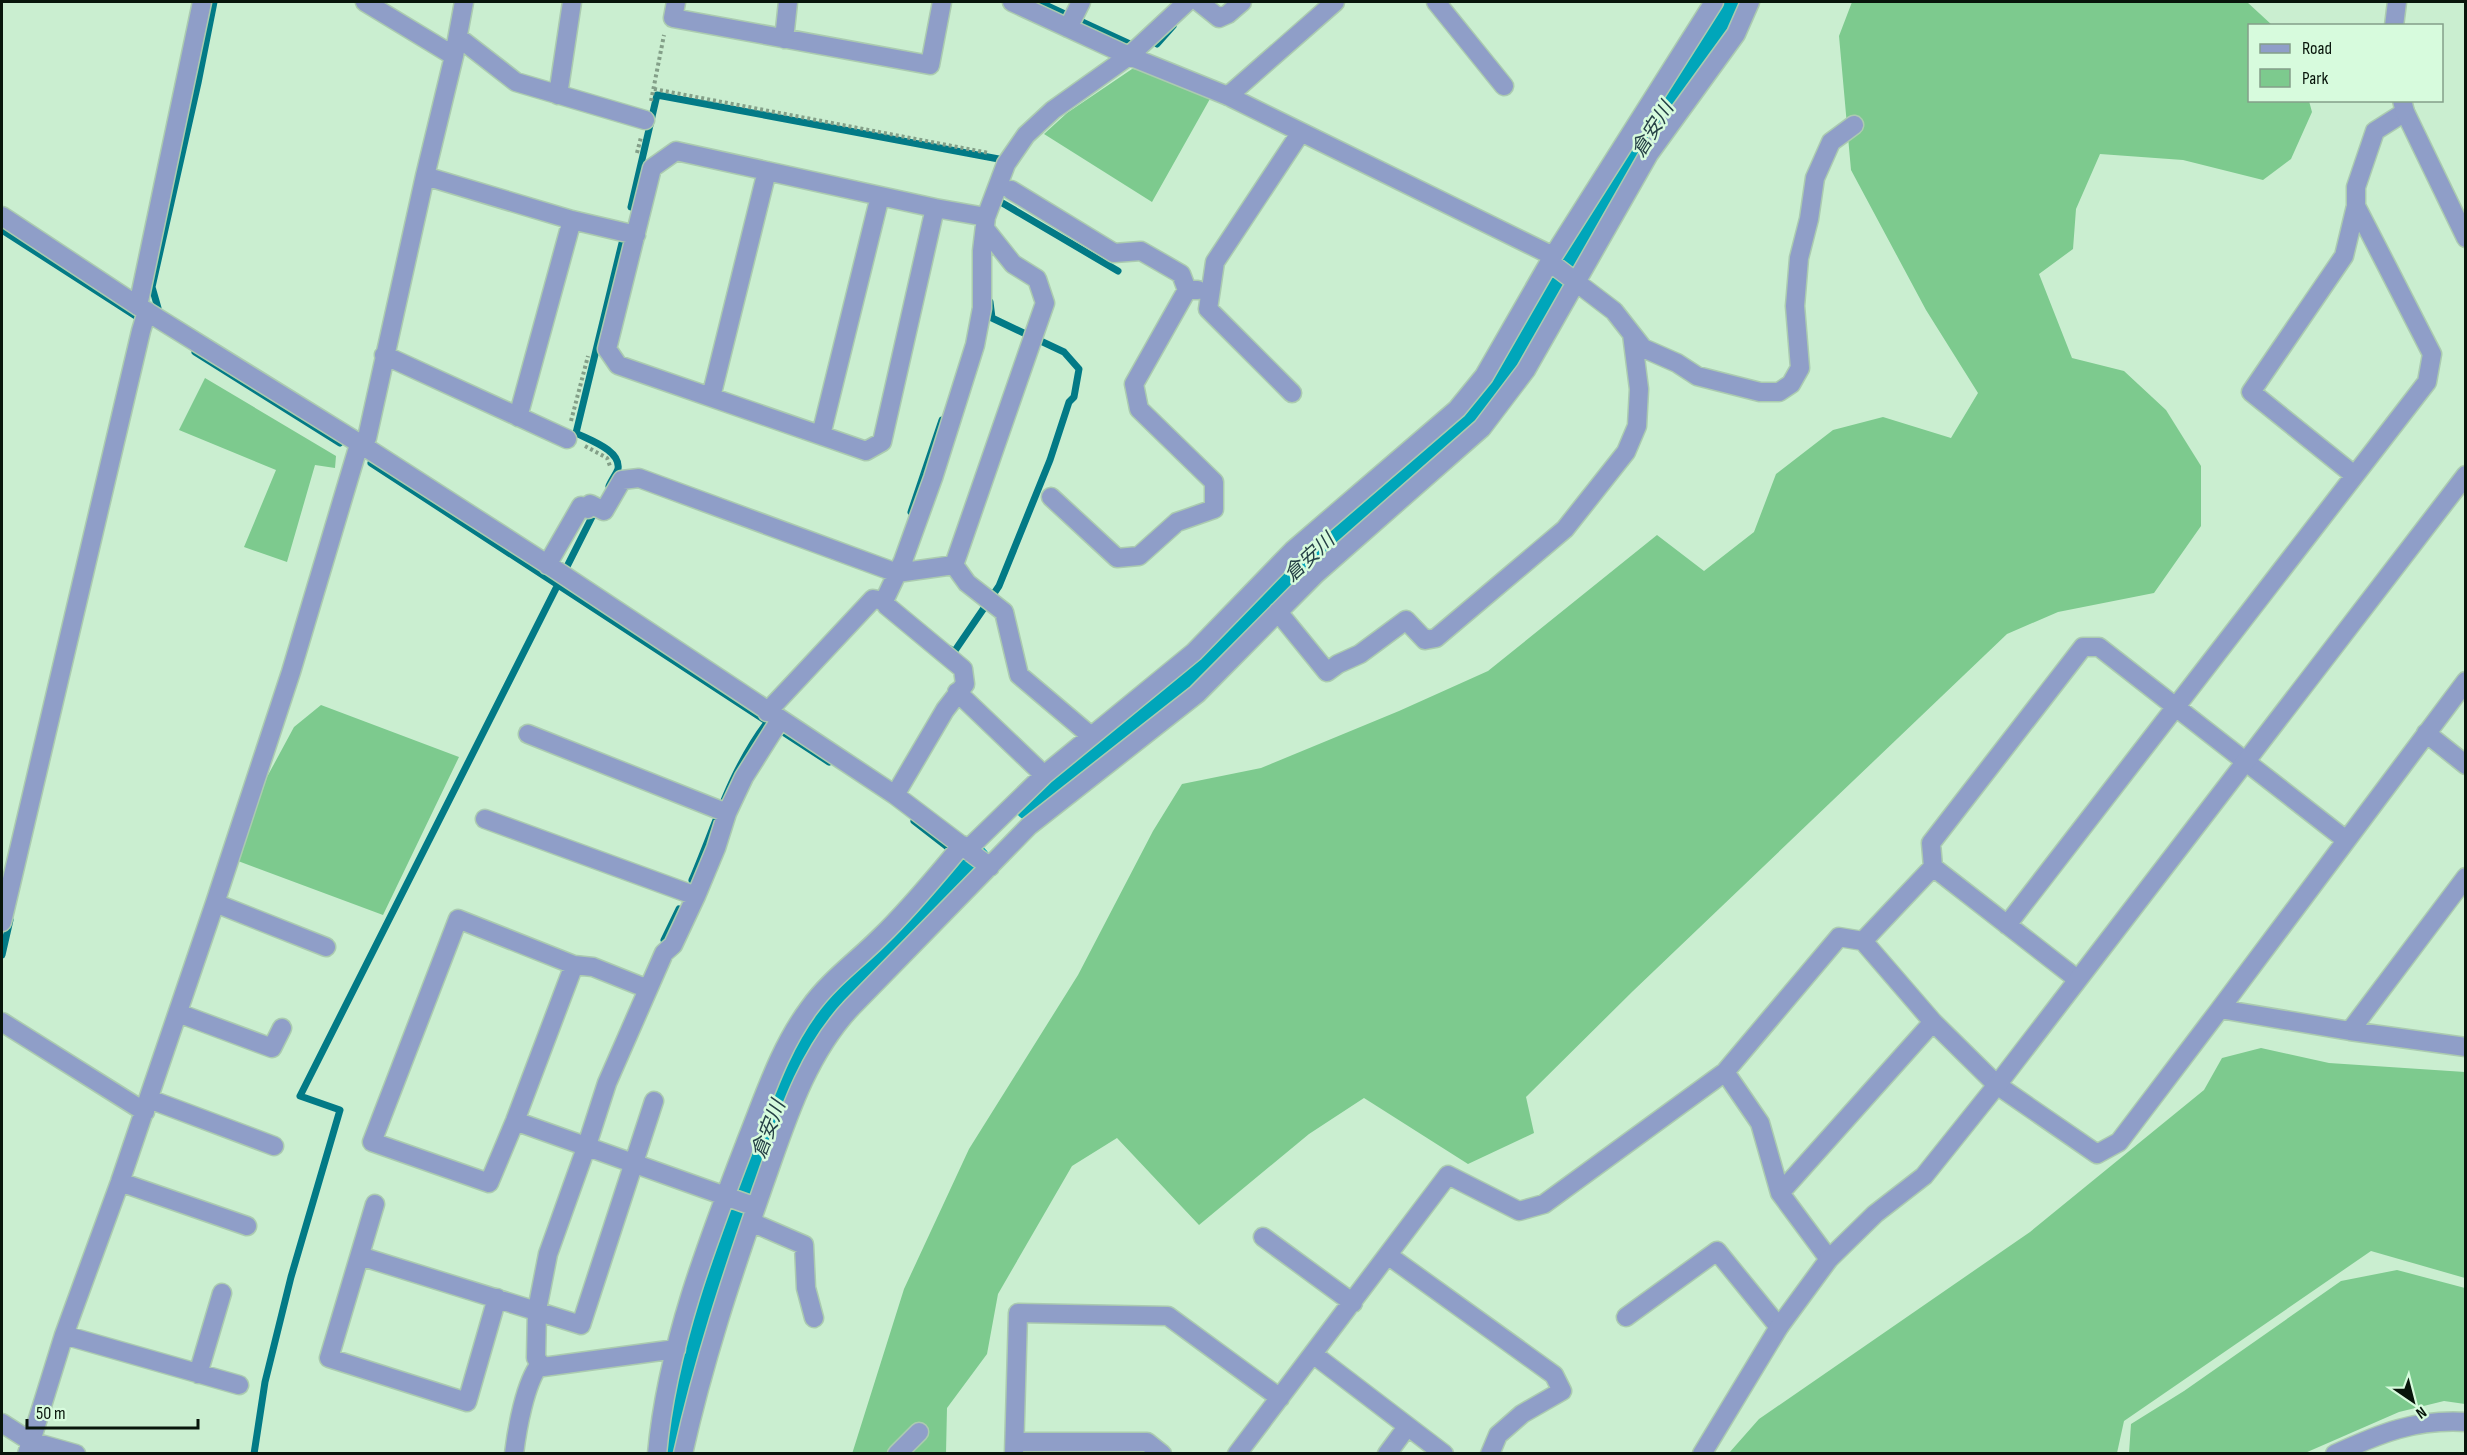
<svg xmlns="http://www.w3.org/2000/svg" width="2467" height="1455" font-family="'Sofia Sans Condensed','Noto Sans JP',sans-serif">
	<rect width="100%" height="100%" fill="#caeed0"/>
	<path fill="#7dca8e" d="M 1852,2 L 2247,2 L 2272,25 L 2250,26 L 2250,100 L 2309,101 L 2312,112 L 2291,159 L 2263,180 L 2183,160 L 2100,154 L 2076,209 L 2073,249 L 2039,274 L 2072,358 L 2124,371 L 2166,410 L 2201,466 L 2201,526 L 2154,593 L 2058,612 L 2007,634 L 1633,991 L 1526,1097 L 1534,1133 L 1468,1164 L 1364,1098 L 1309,1134 L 1199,1225 L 1117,1138 L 1072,1166 L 998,1294 L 987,1354 L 947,1408 L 946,1453 L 852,1454 L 904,1289 L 969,1149 L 1078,975 L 1153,831 L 1182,784 L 1261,768 L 1399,711 L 1488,671 L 1657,535 L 1704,571 L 1754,532 L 1776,474 L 1833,430 L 1883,417 L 1951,438 L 1978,393 L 1926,310 L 1851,170 L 1839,36 Z
		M 1132,69 L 1155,71 L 1211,97 L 1152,202 L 1044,134 L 1067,113 Z
		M 205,378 L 336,456 L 335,468 L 315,465 L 287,562 L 244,547 L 276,470 L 179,430 Z
		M 321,705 L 459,757 L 383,915 L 238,861 L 267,777 L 294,727 Z
		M 2261,1048 L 2329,1063 L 2465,1072 L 2465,1278 L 2371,1251 L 2124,1421 L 2117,1453 L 1729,1453 L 1759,1419 L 2030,1232 L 2204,1090 L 2222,1058 Z
		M 2397,1270 L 2465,1288 L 2465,1404 L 2444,1401 L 2399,1412 L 2305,1453 L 2129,1453 L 2131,1424 L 2184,1391 L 2341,1281 Z"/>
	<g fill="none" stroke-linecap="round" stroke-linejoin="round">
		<path stroke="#027a86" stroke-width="7" d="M 1039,2 L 1132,45
			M 1157,44 L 1173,26
			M 999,201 L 1118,271
			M 631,207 L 657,95 L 1004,160
			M 2,230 L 142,320
			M 155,314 L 158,308 L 152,287 L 198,83 L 214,2
			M 195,352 L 340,443
			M 371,463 L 829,762
			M 609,486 C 611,481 616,474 618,469 C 621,450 589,440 576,433 L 622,243
			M 911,512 L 942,420
			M 950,649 L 954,652 L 999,586 L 1050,460 L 1069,402 L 1074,397 L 1079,369 L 1064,352 L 992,318 L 990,302
			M 914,821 L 950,849
			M 962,860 L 968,865
			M 692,880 C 716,824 731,769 769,720
			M 664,940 L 679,909
			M 2,955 L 10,920
			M 683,1356 L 692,1356
			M 254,1454 L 265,1382 L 291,1277 L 340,1110 L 300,1096 L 596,509"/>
		<path stroke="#00a6ba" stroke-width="40" d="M 1572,255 L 1713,33 L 1729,2
			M 1033,802 L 1197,670 L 1302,561 L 1460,427 L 1505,377 L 1553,285
			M 672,1454 L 692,1356 L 747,1184 L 797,1052 L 814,1024 L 845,988 L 906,933 L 971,863"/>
		<defs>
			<path id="minor" d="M 365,2 L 454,56
				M 676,2 L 673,18 L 930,65 L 942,2
				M 1012,2 L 1129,56 L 1228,96 L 1553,256
				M 1199,2 L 1219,18 L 1228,14 L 1242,2
				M 1436,2 L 1504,86
				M 1068,28 L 1081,2
				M 458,37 L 516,82 L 645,120
				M 784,39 L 788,2
				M 558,95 L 572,2
				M 1228,96 L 1335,2
				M 425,176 L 572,220 L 636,235
				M 1011,190 L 1114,253 L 1141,251 L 1181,274 L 1187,290 L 1198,290
				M 935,208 L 882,442 L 866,451 L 618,365 L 607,349 L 652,168 L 676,151 L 935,208 L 986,217
				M 2,216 L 138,306 L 362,445 L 553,568 L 895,795 L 990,867
				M 1551,263 L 1614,311 L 1643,348 L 1677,363 L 1697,376 L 1760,392 L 1779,392 L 1791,384 L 1800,368 L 1795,306 L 1799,258 L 1809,219 L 1815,178 L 1831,142 L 1854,125
				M 138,306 L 202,2
				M 384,355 L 567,439
				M 1292,393 L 1208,309 L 1215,262 L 1301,132
				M 711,397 L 767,171
				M 518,417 L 572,220
				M 821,435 L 880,196
				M 2354,475 L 2251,392 L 2344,256 L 2356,206 L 2356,187 L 2375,131 L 2405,112
				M 1051,497 L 1117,558 L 1139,556 L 1177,522 L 1214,509 L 1214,482 L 1139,409 L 1134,384 L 1187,290
				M 547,565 L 581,506 L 588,509 L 590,504 L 604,511 L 622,480 L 639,478 L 897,573 L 954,565 L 1045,303 L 1037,279 L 1013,264 L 986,230
				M 954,565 L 967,583 L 1004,612 L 1019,675 L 1091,736
				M 884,601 L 887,606 L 963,669 L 965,684 L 945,710 L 895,795
				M 1278,612 L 1327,672 L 1338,664 L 1360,654 L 1406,620 L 1425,640 L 1436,638 L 1565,529 L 1626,452 L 1637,426 L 1639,389 L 1632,334
				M 957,692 L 1044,775
				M 767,712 L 873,599 L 884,601 L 903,561 L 933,478 L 975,345 L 982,308 L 982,251 L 986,217 L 1006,164 L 1026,135 L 1053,110 L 1129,56 L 1187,2
				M 2426,733 L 2466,765
				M 528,734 L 727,813
				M 485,819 L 696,896
				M 967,850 L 1044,775 L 1194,652 L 1293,550 L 1457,409 L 1484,376 L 1553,256 L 1714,2
				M 1933,867 L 2077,979
				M 215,903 L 326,947
				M 2,922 L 141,331 L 147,311
				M 2007,925 L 2427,382 L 2432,354 L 2356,206
				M 1863,941 L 1933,867 L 1931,843 L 2083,647 L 2099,647 L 2346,840
				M 574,965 L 515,1121 L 489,1183 L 372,1142 L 458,919 L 574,965 L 593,967 L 648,989
				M 2220,1009 L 2466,681
				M 178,1013 L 272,1048 L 282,1028
				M 2,1022 L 145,1112
				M 2350,1031 L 2466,1047
				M 1725,1072 L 1760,1123 L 1780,1193 L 1829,1259
				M 149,1099 L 274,1146
				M 515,1121 L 756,1207
				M 120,1182 L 247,1226
				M 1780,1193 L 1933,1022
				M 375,1204 L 329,1358 L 467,1402 L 497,1298
				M 751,1222 L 804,1245 L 806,1288 L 814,1318
				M 1263,1237 L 1353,1303
				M 360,1256 L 581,1325 L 654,1101
				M 1389,1256 L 1554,1375 L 1562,1391 L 1522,1414 L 1498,1435 L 1490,1454
				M 1626,1317 L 1717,1251 L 1779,1327
				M 64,1335 L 239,1385
				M 676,1349 L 543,1367 L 536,1358 L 537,1310 L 548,1254 L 587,1145 L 607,1083 L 664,953 L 673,945 L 696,896 L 716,848 L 727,813 L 744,777 L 780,720
				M 1313,1354 L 1444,1454
				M 198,1374 L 222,1293
				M 2,1423 L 30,1441 L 76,1454
				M 1015,1442 L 1147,1442 L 1162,1454
				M 27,1454 L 64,1335 L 120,1182 L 215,903 L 291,672 L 357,451 L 367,438 L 425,176 L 454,56 L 464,2
				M 514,1454 C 517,1429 525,1383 540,1364
				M 657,1454 C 667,1345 708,1240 747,1139 C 765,1094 780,1047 809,1008 C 829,980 856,961 880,937 C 910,908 935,877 962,845
				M 683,1454 C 703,1364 732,1276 762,1190 C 785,1126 804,1058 852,1007 L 1029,826 L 1197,694 L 1316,574 L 1482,428 L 1526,370 L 1649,154 L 1736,34 L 1750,2
				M 897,1454 L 919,1432
				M 1014,1454 L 1018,1313 L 1168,1316 L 1280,1398
				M 1237,1454 L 1448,1175 L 1519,1211 L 1544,1204 L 1725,1072 L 1839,937 L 1863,941 L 1933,1022 L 1997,1085 L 2097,1154 L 2119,1142 L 2220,1009 L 2350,1031 L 2466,877
				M 1387,1454 L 1407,1427"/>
			<path id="tertiary" d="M 2394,26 L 2397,2
				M 2402,100 L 2405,112 L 2466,238
				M 1702,1454 L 1779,1327 L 1829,1259 L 1875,1214 L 1924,1176 L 1997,1085 L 2466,475
				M 2335,1454 C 2381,1433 2415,1419 2466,1422"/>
		</defs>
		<use href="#minor" stroke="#abcbb0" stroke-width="21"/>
		<use href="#tertiary" stroke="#abcbb0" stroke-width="21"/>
		<path stroke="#839f88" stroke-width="4" stroke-dasharray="3 3" stroke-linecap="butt" d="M 654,89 L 989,153
			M 651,101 L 664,35
			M 637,153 L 641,137
			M 571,421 L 588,356
			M 585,446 L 607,458 L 610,466"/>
		<use href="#minor" stroke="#8f9ec8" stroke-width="18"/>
		<use href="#tertiary" stroke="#8f9ec8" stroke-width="18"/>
	</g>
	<g text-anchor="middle" stroke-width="5" stroke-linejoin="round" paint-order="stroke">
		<g font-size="20" font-style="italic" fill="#264146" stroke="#d7fbdd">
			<text transform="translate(1652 129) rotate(-58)" y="7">倉安川</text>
			<text transform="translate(1309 557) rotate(-43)" y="7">倉安川</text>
			<text transform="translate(768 1129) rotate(-69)" y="7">倉安川</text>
		</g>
	</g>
	<rect width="2467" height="1455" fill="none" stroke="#08150b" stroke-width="6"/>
	<rect x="2248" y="24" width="195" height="78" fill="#d7fbdd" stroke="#849f89" stroke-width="1.5"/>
	<rect x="2260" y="44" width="30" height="9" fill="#8f9ec8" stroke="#849f89" stroke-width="1.5"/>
	<text x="2302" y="54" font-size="18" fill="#08150b">Road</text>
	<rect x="2260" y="69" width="30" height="18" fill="#7dca8e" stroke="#849f89" stroke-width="1.5"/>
	<text x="2302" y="84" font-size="18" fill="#08150b">Park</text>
	<g transform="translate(2413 1401) rotate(145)" stroke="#d7fbdd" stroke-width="4.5" paint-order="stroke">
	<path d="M0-4.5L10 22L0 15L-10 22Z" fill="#08150b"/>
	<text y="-9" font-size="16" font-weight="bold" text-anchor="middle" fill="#08150b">N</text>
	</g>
	<path d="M27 1419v9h171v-9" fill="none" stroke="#08150b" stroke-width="3"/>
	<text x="36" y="1419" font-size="18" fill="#08150b" stroke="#d7fbdd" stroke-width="4.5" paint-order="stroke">50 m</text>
</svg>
